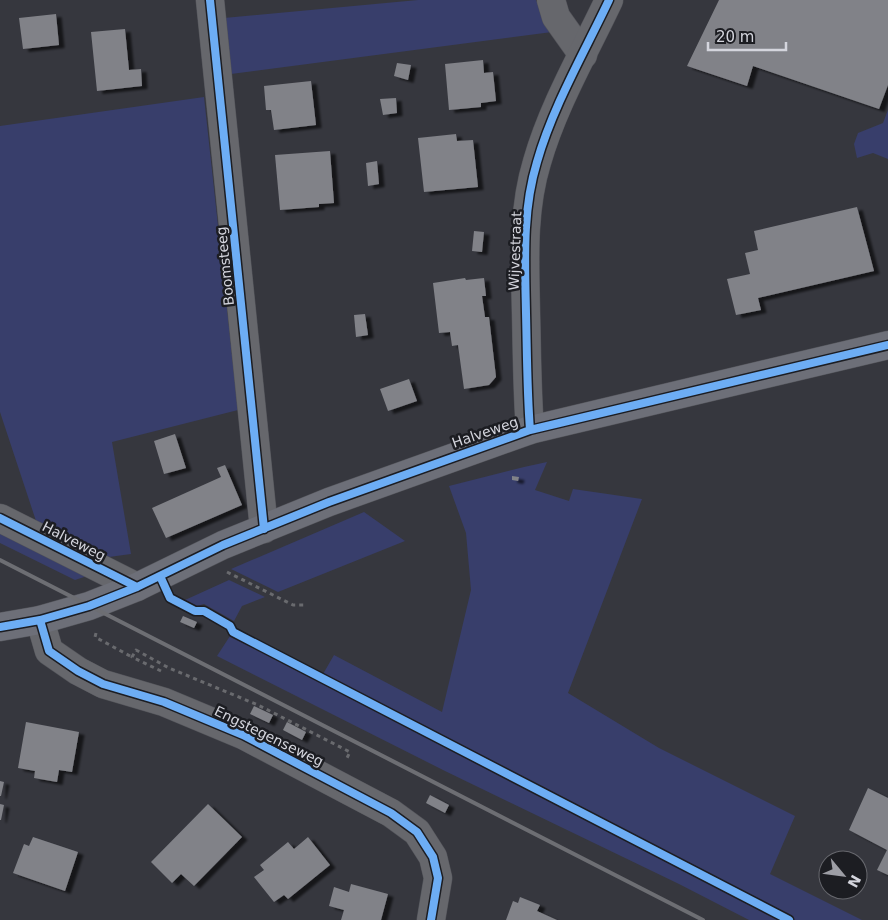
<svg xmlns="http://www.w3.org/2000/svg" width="888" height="920" font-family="'DejaVu Sans',sans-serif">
	<defs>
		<filter id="shadow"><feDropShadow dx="5.5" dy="3" stdDeviation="1" flood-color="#0009"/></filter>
	</defs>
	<rect width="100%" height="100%" fill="#36373e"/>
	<path fill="#383e6b" d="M 418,0 L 536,0 L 552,32 L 231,74 L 224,18 Z
		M 204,97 L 238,410 L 112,442 L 131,554 L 109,557 L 38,527 L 0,412 L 0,126 Z
		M 888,110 L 888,159 L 873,153 L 857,158 L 854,144 L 858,133 L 883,123 Z
		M 547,462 L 535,490 L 569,501 L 573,489 L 642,499 L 568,693 L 659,748 L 795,816 L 770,874 L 862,920 L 749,920 L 679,884 L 445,771 L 217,656 L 230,636 L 319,681 L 334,655 L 442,712 L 471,590 L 466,533 L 449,486 L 524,467 Z
		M 364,512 L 405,541 L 278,592 L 231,569 Z
		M 0,529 L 93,574 L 75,580 L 0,543 Z
		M 229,580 L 265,597 L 242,606 L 234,621 L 204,604 L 197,606 L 185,600 Z"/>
	<path fill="#818288" filter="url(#shadow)" d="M 719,0 L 888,0 L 888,85 L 879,109 L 753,66 L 747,86 L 687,66 Z
		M 56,14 L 59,45 L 23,49 L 19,18 Z
		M 125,29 L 129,70 L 141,69 L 142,86 L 97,91 L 91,32 Z
		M 483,60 L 484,73 L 493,72 L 496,101 L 481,103 L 481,107 L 449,110 L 445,64 Z
		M 397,63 L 411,65 L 408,80 L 394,76 Z
		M 311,81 L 316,125 L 274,130 L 271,110 L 266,110 L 264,86 Z
		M 396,98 L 397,113 L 383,115 L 380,99 Z
		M 456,134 L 457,141 L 473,140 L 478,187 L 424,192 L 418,138 Z
		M 330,151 L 334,203 L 319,204 L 319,207 L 280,210 L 275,155 Z
		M 377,161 L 379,184 L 368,186 L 366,163 Z
		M 857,207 L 874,271 L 758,298 L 761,310 L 736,315 L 727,279 L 750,274 L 745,253 L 758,250 L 754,231 Z
		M 474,231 L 484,232 L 482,252 L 472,251 Z
		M 465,278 L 466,280 L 484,278 L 486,296 L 482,296 L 485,317 L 489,317 L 496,377 L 489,385 L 464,389 L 458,345 L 452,346 L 450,332 L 439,333 L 433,283 Z
		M 365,314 L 368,335 L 356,337 L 354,315 Z
		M 409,379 L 417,401 L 388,411 L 380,389 Z
		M 175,434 L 186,468 L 164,474 L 154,441 Z
		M 225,465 L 242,505 L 166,538 L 152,508 L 221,477 L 217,468 Z
		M 512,476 L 519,477 L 518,481 L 512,480 Z
		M 183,616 L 197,622 L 194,628 L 180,622 Z
		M 254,706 L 273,715 L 269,723 L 250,714 Z
		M 26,722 L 79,732 L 72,772 L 59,770 L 57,782 L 34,778 L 35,771 L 18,768 Z
		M 287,722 L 306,732 L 302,740 L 283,730 Z
		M 0,781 L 4,782 L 1,796 L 0,796 Z
		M 868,788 L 888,798 L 888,875 L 877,870 L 887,850 L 849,830 Z
		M 430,795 L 449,805 L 445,813 L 426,803 Z
		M 0,804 L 4,805 L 1,820 L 0,820 Z
		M 208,804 L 242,837 L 194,886 L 181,874 L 172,883 L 151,862 Z
		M 33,837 L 78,852 L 65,891 L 13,873 L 24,844 L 29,846 Z
		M 308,837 L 330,865 L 288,899 L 284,895 L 274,902 L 254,877 L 264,870 L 260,865 L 288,842 L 294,849 Z
		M 351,884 L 388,894 L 381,920 L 341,920 L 344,910 L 329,906 L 334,887 L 349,892 Z
		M 520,897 L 540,905 L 537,911 L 557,920 L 506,920 L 513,901 L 518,903 Z"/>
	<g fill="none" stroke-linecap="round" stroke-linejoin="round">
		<defs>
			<path id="minor" d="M 210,0 L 264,529
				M 551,0 L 556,17 L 583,55
				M 0,518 L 137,587"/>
			<path id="tertiary" d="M 530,430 C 527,391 527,352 526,313 C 525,262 522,211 537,162 C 553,106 584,53 609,0
				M 40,620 L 49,651 L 78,671 L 103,684 L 164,702 L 243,735 L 391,813 L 417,832 L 433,857 L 438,878 L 431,920"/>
			<path id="primary" d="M 0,627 L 40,620 L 89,606 L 137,587 L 223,545 L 329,502 L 530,430 L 888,345"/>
		</defs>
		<use href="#minor" stroke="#525359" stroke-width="29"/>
		<use href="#tertiary" stroke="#525359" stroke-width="29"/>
		<use href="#primary" stroke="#525359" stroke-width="29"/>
		<path stroke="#696a6e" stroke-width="3" stroke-dasharray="4 4" stroke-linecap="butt" d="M 227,572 L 293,605 L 304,605
			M 96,633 L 95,637 L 132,657
			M 161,671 L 132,657 L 136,650 L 169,668 L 258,705 L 350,752 L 346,760"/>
		<use href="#minor" stroke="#66676c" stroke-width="28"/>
		<use href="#tertiary" stroke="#66676c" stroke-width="28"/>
		<use href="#primary" stroke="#6d6f78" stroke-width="28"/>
		<path stroke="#6d6e73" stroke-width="4" d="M 0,560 L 703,920"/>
		<defs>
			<path id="cycleway" d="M 210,0 L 264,529
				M 530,430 C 527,391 527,352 526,313 C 525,262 522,211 537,162 C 553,106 584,53 609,0
				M 0,518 L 137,587
				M 160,576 L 170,598 L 195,611 L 204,611 L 230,626 L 233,632 L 789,920
				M 40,620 L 49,651 L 78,671 L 103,684 L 164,702 L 243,735 L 391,813 L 417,832 L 433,857 L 438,878 L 431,920
				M 0,627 L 40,620 L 89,606 L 137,587 L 223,545 L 329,502 L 530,430 L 888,345"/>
		</defs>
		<use href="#cycleway" stroke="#1c1d22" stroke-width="11"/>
		<use href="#cycleway" stroke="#6dadf4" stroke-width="8"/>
	</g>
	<g text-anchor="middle" stroke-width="5" stroke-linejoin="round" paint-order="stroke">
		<g font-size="14" fill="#d4d5dd" stroke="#1c1d22">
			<text transform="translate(515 251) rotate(-88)" y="5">Wijvestraat</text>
			<text transform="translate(225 266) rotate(-96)" y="5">Boomsteeg</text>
			<text transform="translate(485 432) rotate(-19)" y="5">Halveweg</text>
			<text transform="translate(74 541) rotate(27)" y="5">Halveweg</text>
			<text transform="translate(269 736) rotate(26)" y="5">Engstegenseweg</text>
		</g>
	</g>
	<g transform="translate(843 875) rotate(119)"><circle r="24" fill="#1c1d22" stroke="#66676d"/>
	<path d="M0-4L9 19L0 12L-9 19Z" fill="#9d9ea5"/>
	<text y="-8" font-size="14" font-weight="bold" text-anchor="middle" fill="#d4d5dd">N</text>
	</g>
	<path d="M708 42v8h78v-8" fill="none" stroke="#d4d5dd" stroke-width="2.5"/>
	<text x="716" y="42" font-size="15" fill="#d4d5dd" stroke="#1c1d22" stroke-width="4" paint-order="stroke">20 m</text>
</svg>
